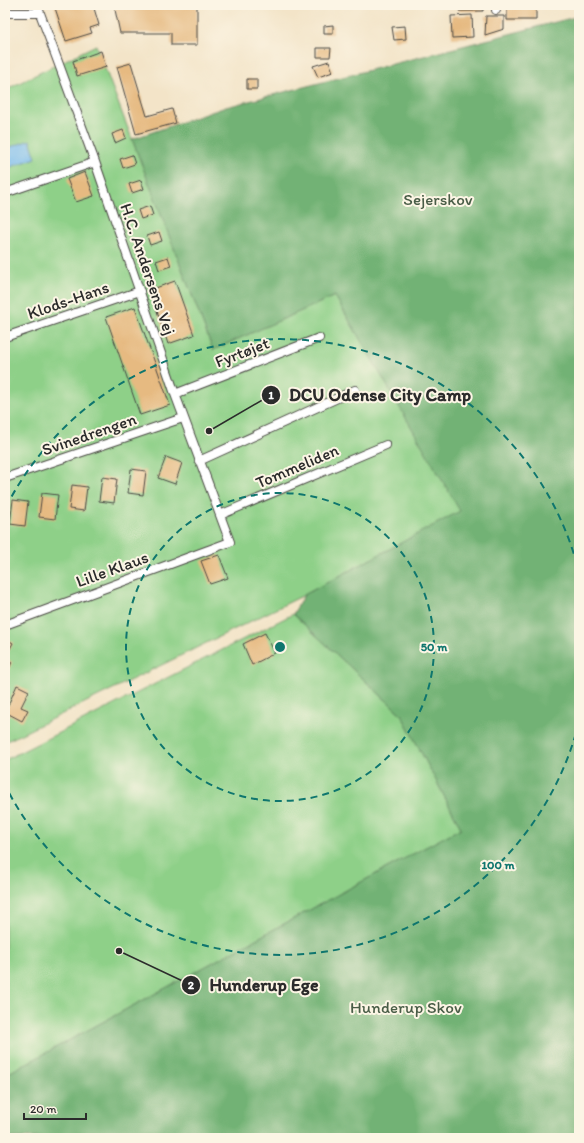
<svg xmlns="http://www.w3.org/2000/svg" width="584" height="1143" font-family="Itim,sans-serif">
	<rect width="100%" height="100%" fill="#fcf5e5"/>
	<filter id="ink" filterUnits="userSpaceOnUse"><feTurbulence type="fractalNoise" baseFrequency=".025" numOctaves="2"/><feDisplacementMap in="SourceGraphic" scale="8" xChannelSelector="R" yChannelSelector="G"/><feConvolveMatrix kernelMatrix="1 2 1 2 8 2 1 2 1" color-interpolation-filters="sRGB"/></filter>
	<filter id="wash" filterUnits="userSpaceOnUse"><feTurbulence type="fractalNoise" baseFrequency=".012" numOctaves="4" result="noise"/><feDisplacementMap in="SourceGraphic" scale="16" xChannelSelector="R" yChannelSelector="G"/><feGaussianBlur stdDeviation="0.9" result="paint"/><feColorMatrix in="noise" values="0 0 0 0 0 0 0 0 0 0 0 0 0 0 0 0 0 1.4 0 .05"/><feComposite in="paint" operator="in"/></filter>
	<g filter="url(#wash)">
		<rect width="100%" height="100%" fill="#f3e4c8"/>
		<path fill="#8ed088" stroke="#5c7e5a" d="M 96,45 L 213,350 L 335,296 L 461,511 L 304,595 L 5,742 L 5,90 Z
			M 293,614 L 401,714 L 461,828 L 5,1075 L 5,760 Z"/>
		<path fill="#72b274" stroke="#4e6e50" d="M 579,16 L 579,1138 L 5,1138 L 5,1075 L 461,828 L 401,714 L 293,614 L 304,595 L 460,511 L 335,296 L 213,350 L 132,139 L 226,107 Z"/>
		<path fill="#78bcee" stroke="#52748c" d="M 30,140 L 36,158 L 5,169 L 5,149 Z"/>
		<g id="blocks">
			<path fill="#e6ba81" d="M 54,5 L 93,5 L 99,25 L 90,28 L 92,33 L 66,41 Z
				M 114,5 L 197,5 L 197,45 L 171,45 L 171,33 L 120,33 Z
				M 459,5 L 483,5 L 483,11 L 459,11 Z
				M 507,5 L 536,5 L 536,20 L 507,20 Z
				M 472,15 L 473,37 L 452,38 L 451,16 Z
				M 486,16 L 504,16 L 504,29 L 485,35 Z
				M 333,25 L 333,34 L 324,34 L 324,26 Z
				M 405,26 L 406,39 L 394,40 L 392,27 Z
				M 317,48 L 331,48 L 330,57 L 317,57 Z
				M 101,51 L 106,67 L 77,76 L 73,61 Z
				M 329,61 L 333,72 L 318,77 L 313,66 Z
				M 131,63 L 147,116 L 172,109 L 176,123 L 136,134 L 117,67 Z
				M 247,79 L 257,79 L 257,89 L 247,89 Z
				M 123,130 L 126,138 L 115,143 L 112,134 Z
				M 132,155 L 135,164 L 123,168 L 120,159 Z
				M 85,172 L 94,196 L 76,202 L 67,179 Z
				M 141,180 L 144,189 L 132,193 L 129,184 Z
				M 150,206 L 153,215 L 141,219 L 138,210 Z
				M 159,232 L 162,241 L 150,245 L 147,236 Z
				M 168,257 L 171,266 L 159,270 L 156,261 Z
				M 175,281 L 194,335 L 168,344 L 150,290 Z
				M 135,307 L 170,405 L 140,415 L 106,317 Z
				M 166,457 L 182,463 L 175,484 L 158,478 Z
				M 131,469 L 146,471 L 143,495 L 128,493 Z
				M 102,477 L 117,479 L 114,503 L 99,501 Z
				M 72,485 L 87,487 L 84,511 L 69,509 Z
				M 42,493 L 58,495 L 55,519 L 39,517 Z
				M 13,500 L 28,502 L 25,526 L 10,524 Z
				M 219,555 L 228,578 L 210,584 L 201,561 Z
				M 265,633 L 275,653 L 252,665 L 243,644 Z
				M 5,638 L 13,643 L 5,658 L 12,662 L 7,673 L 5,672 Z
				M 17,685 L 29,691 L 21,707 L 28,710 L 22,721 L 5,712 Z"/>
		</g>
	</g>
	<g filter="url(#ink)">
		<use href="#blocks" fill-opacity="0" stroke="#494743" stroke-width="1"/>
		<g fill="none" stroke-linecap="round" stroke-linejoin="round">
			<defs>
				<path id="lane" d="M 496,10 L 496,5
					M 5,13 L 39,13
					M 5,193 L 95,162
					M 5,337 L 140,291
					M 175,394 L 319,338
					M 199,461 L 355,390
					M 5,478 L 183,418
					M 220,515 L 386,445
					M 5,625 L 230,542 L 175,394 L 95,162 L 37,5"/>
			</defs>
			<use href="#lane" stroke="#494743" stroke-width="10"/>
			<use href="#lane" stroke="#fff" stroke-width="8"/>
		</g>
	</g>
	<g fill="none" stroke="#0f766e" stroke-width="2" stroke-dasharray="7 5">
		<circle cx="280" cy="647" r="154"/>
		<path d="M579 722A308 308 0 0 1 6 787M6 507A308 308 0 0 1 579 572"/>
	</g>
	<g text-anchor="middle" stroke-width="4" stroke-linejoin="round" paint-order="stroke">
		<g font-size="17" fill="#495d47" stroke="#fcf5e5">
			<text x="438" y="205">Sejerskov</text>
			<text x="406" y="1013">Hunderup Skov</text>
		</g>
		<g font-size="17" fill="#2b2b2b" stroke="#fcf5e5">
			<text transform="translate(148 269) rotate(71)" y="6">H.C. Andersens Vej</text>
			<text transform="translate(68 300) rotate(-19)" y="6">Klods-Hans</text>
			<text transform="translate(242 352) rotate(-21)" y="6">Fyrtøjet</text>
			<text transform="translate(89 434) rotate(-19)" y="6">Svinedrengen</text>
			<text transform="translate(297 466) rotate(-23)" y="6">Tommeliden</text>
			<text transform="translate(112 569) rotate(-20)" y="6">Lille Klaus</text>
		</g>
	</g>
	<circle cx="280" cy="647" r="6" fill="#0f766e" stroke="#fcf5e5" stroke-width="2"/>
	<g font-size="12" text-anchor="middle" font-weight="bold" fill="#0f766e" stroke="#fcf5e5" stroke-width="4" stroke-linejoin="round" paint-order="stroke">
		<text x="434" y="651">50 m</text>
		<text x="498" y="869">100 m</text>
	</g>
	<path fill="none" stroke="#2b2b2b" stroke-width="1.5" d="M209 431L271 395M119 951L191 985"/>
	<g fill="#2b2b2b" stroke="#fcf5e5" stroke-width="1.5">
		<circle cx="209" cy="431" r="4"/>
		<circle cx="119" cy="951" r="4"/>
		<circle cx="271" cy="395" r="10"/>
		<circle cx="191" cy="985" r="10"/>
	</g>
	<g font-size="12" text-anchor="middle" font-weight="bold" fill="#fff">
		<text x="271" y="399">1</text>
		<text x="191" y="989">2</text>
	</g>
	<g font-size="18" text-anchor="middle" font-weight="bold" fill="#2b2b2b" stroke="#fcf5e5" stroke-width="4" stroke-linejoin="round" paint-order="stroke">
		<text x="380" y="401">DCU Odense City Camp</text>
		<text x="264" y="991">Hunderup Ege</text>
	</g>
	<rect width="584" height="1143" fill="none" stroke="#fcf5e5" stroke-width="20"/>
	<path d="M24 1113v6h62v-6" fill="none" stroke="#2b2b2b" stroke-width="2"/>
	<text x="30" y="1113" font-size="12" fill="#2b2b2b" stroke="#fcf5e5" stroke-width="3" paint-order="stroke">20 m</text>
</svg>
